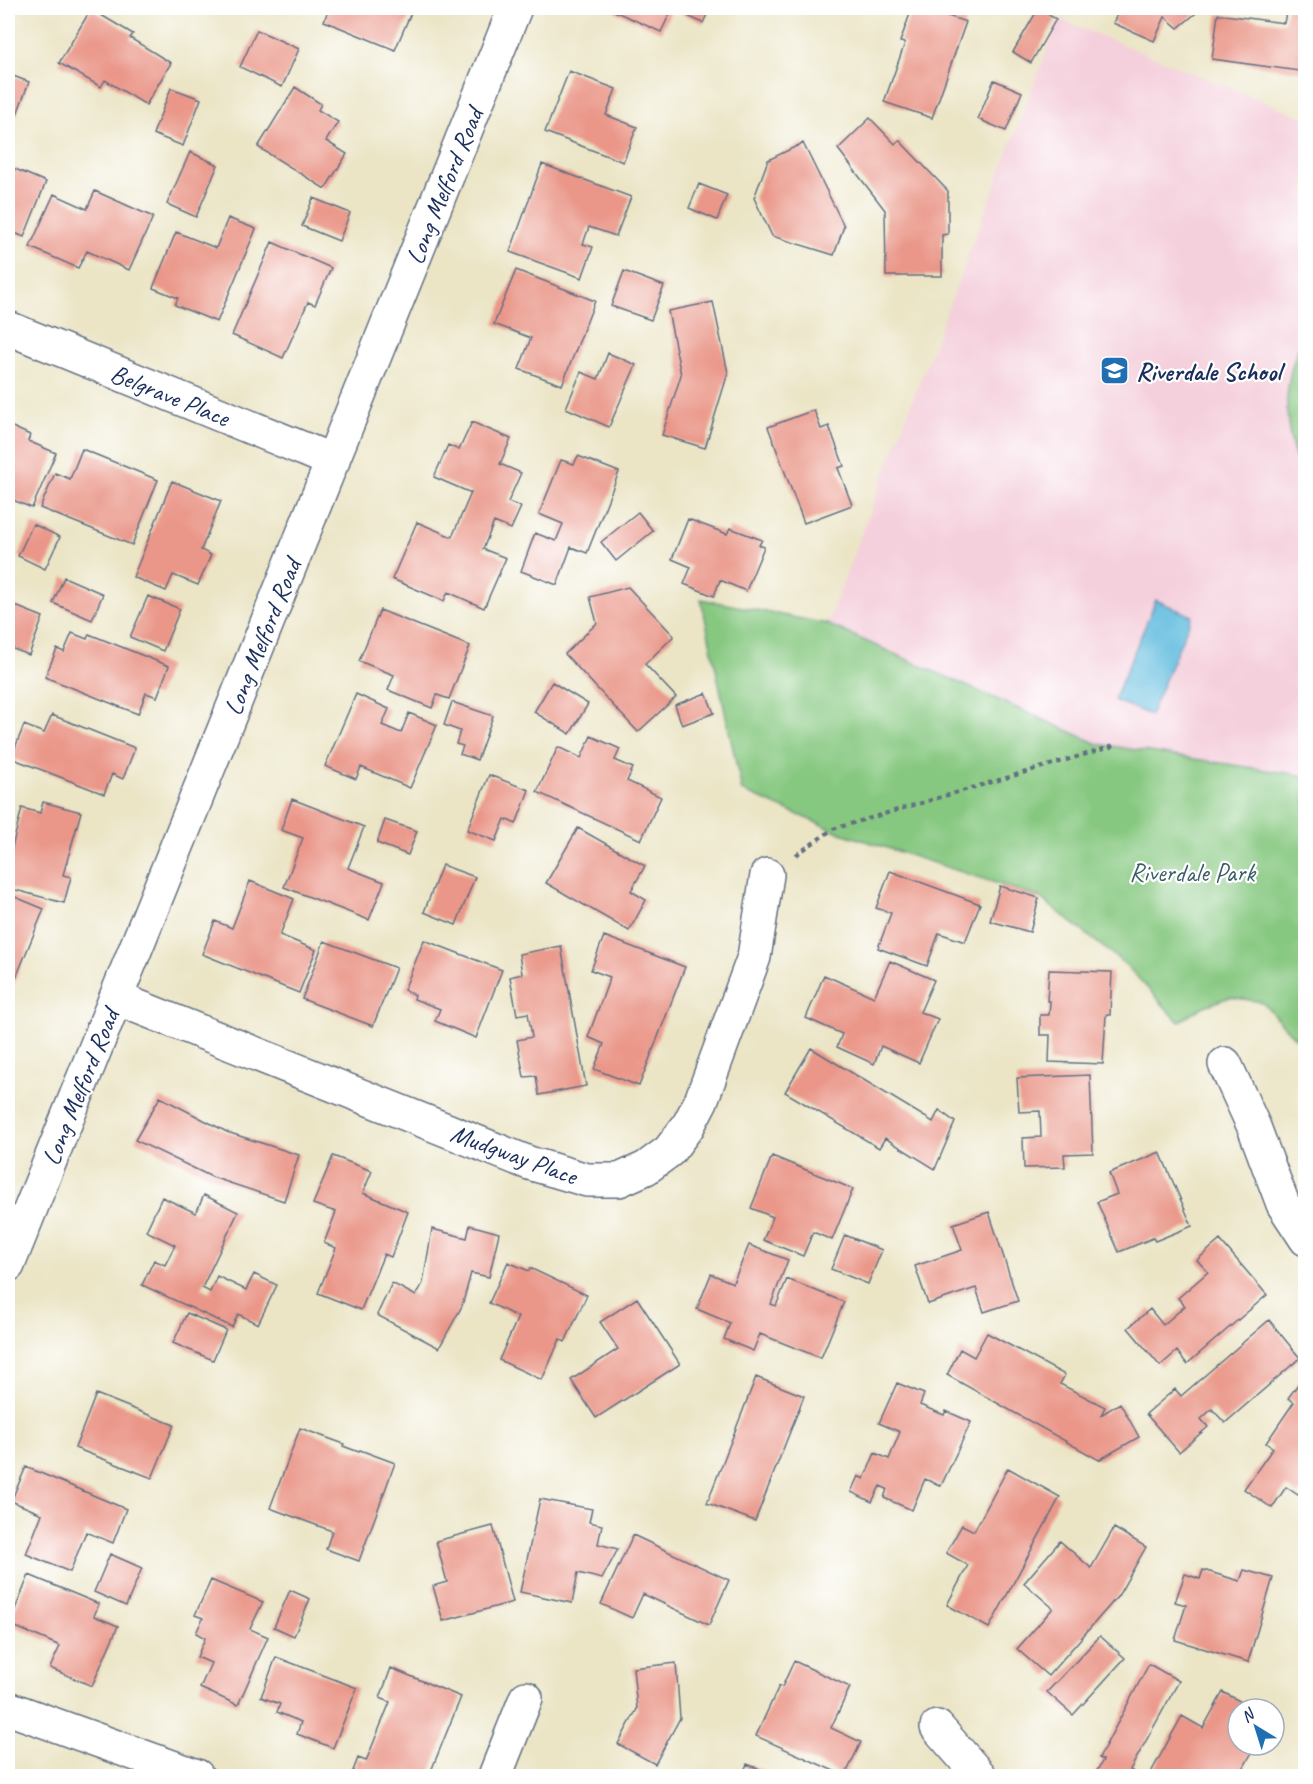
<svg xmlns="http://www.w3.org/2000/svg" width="1313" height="1784" font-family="Caveat,sans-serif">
	<rect width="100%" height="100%" fill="#fff"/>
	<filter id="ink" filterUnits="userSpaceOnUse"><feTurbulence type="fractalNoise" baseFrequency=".0167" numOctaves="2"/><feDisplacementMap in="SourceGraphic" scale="12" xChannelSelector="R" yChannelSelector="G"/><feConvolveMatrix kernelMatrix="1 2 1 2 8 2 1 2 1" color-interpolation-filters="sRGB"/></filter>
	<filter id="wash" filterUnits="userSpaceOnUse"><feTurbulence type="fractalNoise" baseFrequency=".008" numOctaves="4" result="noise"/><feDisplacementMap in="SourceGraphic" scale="24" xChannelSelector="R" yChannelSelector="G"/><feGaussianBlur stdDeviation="1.35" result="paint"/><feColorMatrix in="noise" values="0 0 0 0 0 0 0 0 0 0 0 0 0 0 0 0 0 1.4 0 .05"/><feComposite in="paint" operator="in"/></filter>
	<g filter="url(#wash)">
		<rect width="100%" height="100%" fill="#ebe5c6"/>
		<path fill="#f4cfdc" d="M 1059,19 L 1305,118 L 1305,776 L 1098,744 L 827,624 Z"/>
		<path fill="#86c880" stroke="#507c6f" stroke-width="1.5" d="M 1305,335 L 1305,482 C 1283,433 1279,383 1305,335 Z
			M 701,599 L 827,624 L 1098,744 L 1305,776 L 1305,1026 L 1295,1038 L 1262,1002 L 1230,997 L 1202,1007 L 1179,1022 L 1126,965 L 1039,897 L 841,833 L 742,791 Z"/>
		<path fill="#60bcde" stroke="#3e769e" stroke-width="1.5" d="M 1156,600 L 1192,616 L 1150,715 L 1114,700 Z"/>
		<g id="blocks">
			<path fill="#ea9789" d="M 329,8 L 413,8 L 395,50 L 324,21 Z
				M 616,8 L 710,8 L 703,23 L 672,9 L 661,32 L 614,11 Z
				M 912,8 L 924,8 L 966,22 L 932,118 L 884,102 L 905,43 L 900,42 Z
				M 1120,8 L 1200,8 L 1201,9 L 1178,28 L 1165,17 L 1154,41 L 1113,23 Z
				M 1287,8 L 1306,8 L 1306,72 L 1212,59 L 1218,14 L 1284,23 Z
				M 91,9 L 133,34 L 130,38 L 171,63 L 146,105 L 105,80 L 101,87 L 59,63 Z
				M 1038,9 L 1056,19 L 1031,63 L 1013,52 Z
				M 257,30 L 299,49 L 282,87 L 240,67 Z
				M 569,71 L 616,89 L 606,115 L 637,127 L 623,162 L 545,132 Z
				M 8,74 L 29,82 L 16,117 L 8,114 Z
				M 994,80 L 1022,92 L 1006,131 L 978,119 Z
				M 295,87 L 321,104 L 318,110 L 338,122 L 326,141 L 347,154 L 325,189 L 258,147 Z
				M 171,88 L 201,99 L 183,146 L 153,134 Z
				M 870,118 L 895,144 L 899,140 L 948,191 L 948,234 L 942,235 L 942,276 L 886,276 L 885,210 L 838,149 Z
				M 803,143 L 844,226 L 834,255 L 772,236 L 754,198 L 768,160 Z
				M 190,152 L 218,165 L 196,217 L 167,204 Z
				M 542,164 L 631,197 L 616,236 L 589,227 L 583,244 L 593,247 L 582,278 L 510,252 Z
				M 8,166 L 46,182 L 24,237 L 8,230 Z
				M 699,184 L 727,195 L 717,220 L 689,208 Z
				M 95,191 L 153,217 L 129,270 L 87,251 L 78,268 L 30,247 L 54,194 L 87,209 Z
				M 313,198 L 350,213 L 339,241 L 302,226 Z
				M 228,218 L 256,229 L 217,322 L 175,305 L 178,298 L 153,288 L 176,232 L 216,248 Z
				M 272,242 L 331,268 L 315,305 L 308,302 L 283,358 L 232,335 Z
				M 516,270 L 595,301 L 562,385 L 519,369 L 531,338 L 494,324 Z
				M 624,271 L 664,286 L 651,320 L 611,306 Z
				M 713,302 L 728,373 L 705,448 L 662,435 L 681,375 L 668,311 Z
				M 608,353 L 636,365 L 609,427 L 566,408 L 581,372 L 598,379 Z
				M 814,410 L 821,429 L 829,426 L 844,466 L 838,468 L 852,505 L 804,523 L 768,427 Z
				M 472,422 L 511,439 L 500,464 L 521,473 L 508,502 L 521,507 L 511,529 L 494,522 L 483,549 L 506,558 L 484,608 L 448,592 L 444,601 L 392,579 L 417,522 L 452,537 L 471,493 L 434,477 L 448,445 L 459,450 Z
				M 8,425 L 30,435 L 28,441 L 56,453 L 32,508 L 8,498 Z
				M 82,449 L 158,480 L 132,545 L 40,508 L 55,473 L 70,479 Z
				M 578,456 L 619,472 L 587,553 L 571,547 L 557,585 L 521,571 L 535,533 L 556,541 L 563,524 L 539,514 L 561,460 L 574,464 Z
				M 172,481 L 221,501 L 201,550 L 211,555 L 198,585 L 173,575 L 166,591 L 133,577 Z
				M 638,512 L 653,531 L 616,561 L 601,542 Z
				M 688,519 L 727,534 L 730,528 L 762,540 L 759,545 L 764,547 L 746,591 L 720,580 L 714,596 L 684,584 L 691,567 L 672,559 Z
				M 33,524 L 60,537 L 45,569 L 18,556 Z
				M 64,577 L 103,594 L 92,620 L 53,603 Z
				M 628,587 L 674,636 L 645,664 L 676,697 L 638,732 L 565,654 L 597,623 L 590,597 Z
				M 148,596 L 180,609 L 163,651 L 130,637 Z
				M 8,603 L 43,617 L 29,655 L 8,647 Z
				M 380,610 L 470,646 L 449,699 L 437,695 L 432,708 L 388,690 L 394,675 L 359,661 Z
				M 72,633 L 87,639 L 89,634 L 169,666 L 157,697 L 146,693 L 138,714 L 45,677 L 57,649 L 64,652 Z
				M 552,682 L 588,704 L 570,734 L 534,712 Z
				M 706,693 L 714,713 L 682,725 L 675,705 Z
				M 356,694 L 389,709 L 382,725 L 401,733 L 409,713 L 437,725 L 410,788 L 361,767 L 356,779 L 325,766 Z
				M 452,702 L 493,716 L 477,760 L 460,754 L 463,746 L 456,744 L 460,731 L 444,725 Z
				M 52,715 L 135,748 L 123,779 L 112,774 L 104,794 L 11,758 L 24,725 L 44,733 Z
				M 591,736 L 620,749 L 615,760 L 633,768 L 627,781 L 661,797 L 641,840 L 537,792 L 558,747 L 581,758 Z
				M 489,775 L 529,790 L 516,824 L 505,819 L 496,841 L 467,830 Z
				M 292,799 L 364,827 L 348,868 L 384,882 L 369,920 L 284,887 L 303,838 L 281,830 Z
				M 43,802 L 81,812 L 63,875 L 71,877 L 64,903 L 8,888 L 8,863 L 22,808 L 40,813 Z
				M 385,820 L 417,831 L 408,855 L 377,843 Z
				M 578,828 L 645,866 L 631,891 L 646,900 L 629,931 L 546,883 Z
				M 442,865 L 475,877 L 456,925 L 424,912 Z
				M 890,871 L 980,904 L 965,942 L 939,933 L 927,966 L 878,948 L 891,913 L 876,908 Z
				M 250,881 L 294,899 L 280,935 L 316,950 L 299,993 L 202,954 L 215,921 L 232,928 Z
				M 1000,886 L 1039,898 L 1030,932 L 990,921 Z
				M 8,894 L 44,909 L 11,990 L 8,989 Z
				M 604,936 L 685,967 L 639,1086 L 594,1069 L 604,1044 L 588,1037 L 610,977 L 591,970 Z
				M 424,940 L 502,970 L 476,1038 L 435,1021 L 440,1009 L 414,999 L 415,995 L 404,990 Z
				M 324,941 L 396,968 L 373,1026 L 302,999 Z
				M 561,946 L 586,1086 L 539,1095 L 536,1076 L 524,1077 L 517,1040 L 532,1037 L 528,1013 L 517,1015 L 510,977 L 522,974 L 519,954 Z
				M 890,961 L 934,980 L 920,1012 L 938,1019 L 919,1063 L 881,1046 L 874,1064 L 837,1047 L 842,1034 L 806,1018 L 824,975 L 874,997 Z
				M 1049,970 L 1112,972 L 1110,1015 L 1106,1015 L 1103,1064 L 1049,1062 L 1050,1035 L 1040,1035 L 1040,1015 L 1049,1015 L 1050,1001 L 1047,1001 Z
				M 811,1048 L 933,1122 L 939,1110 L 955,1122 L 935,1169 L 885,1138 L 879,1148 L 785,1092 Z
				M 1090,1075 L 1093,1153 L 1064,1154 L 1065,1167 L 1024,1168 L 1023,1138 L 1041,1137 L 1040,1111 L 1019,1112 L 1017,1078 Z
				M 160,1097 L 227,1132 L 299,1155 L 284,1201 L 212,1177 L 135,1140 Z
				M 1160,1152 L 1192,1226 L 1155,1241 L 1153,1238 L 1119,1252 L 1097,1202 L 1117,1194 L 1109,1173 Z
				M 333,1156 L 372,1171 L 363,1193 L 408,1212 L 391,1257 L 384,1254 L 361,1310 L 318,1293 L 336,1248 L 324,1243 L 336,1212 L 313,1204 Z
				M 772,1156 L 853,1189 L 832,1240 L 813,1232 L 803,1256 L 763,1240 L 773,1217 L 751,1208 Z
				M 204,1195 L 238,1212 L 202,1288 L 210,1292 L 217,1276 L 246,1290 L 254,1274 L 277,1285 L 258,1324 L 238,1314 L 232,1327 L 142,1285 L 154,1260 L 165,1265 L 175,1245 L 146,1231 L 162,1197 L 196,1213 Z
				M 989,1212 L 1018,1301 L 984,1312 L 976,1288 L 928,1304 L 915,1266 L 962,1250 L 953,1224 Z
				M 470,1225 L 499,1233 L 489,1277 L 471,1273 L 462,1306 L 439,1348 L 377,1315 L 392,1283 L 416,1296 L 423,1283 L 432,1229 L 467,1238 Z
				M 845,1235 L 882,1250 L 868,1284 L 831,1269 Z
				M 1220,1240 L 1267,1295 L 1187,1364 L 1177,1351 L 1160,1366 L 1128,1328 L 1150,1309 L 1163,1325 L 1185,1306 L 1178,1298 L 1208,1272 L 1197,1260 Z
				M 749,1245 L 788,1260 L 771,1304 L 776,1306 L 787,1279 L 844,1302 L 821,1358 L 760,1334 L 753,1351 L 724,1339 L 730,1323 L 697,1309 L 711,1274 L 733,1283 Z
				M 508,1262 L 529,1271 L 530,1268 L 587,1295 L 565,1342 L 560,1339 L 542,1380 L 499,1360 L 518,1317 L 489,1303 Z
				M 637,1298 L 680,1364 L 596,1418 L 571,1380 L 618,1349 L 600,1322 Z
				M 187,1313 L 226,1330 L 213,1360 L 173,1343 Z
				M 1269,1320 L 1300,1358 L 1225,1423 L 1212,1409 L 1201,1419 L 1208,1427 L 1179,1452 L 1146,1414 L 1175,1389 L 1181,1396 Z
				M 987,1333 L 1065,1375 L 1060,1384 L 1105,1407 L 1101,1415 L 1120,1403 L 1139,1437 L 1099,1460 L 947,1375 L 960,1349 L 974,1357 Z
				M 1304,1376 L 1306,1378 L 1306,1485 L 1298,1495 L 1286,1487 L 1272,1508 L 1244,1489 L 1273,1448 L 1266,1443 L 1294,1402 L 1288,1398 Z
				M 756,1377 L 804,1396 L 755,1521 L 707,1503 Z
				M 897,1383 L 924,1394 L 920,1405 L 944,1415 L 946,1411 L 971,1422 L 941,1486 L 925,1479 L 912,1510 L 884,1498 L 887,1489 L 880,1486 L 872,1502 L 851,1492 L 858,1476 L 864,1479 L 875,1453 L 889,1459 L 900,1432 L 879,1423 Z
				M 96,1394 L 174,1425 L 152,1478 L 75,1448 Z
				M 300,1428 L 344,1444 L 343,1446 L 359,1452 L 360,1450 L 395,1463 L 359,1561 L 326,1549 L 332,1531 L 270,1508 Z
				M 26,1467 L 126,1509 L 113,1543 L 86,1532 L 70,1572 L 26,1554 L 42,1514 L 11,1501 Z
				M 1008,1468 L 1060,1497 L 989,1628 L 947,1605 L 968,1565 L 946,1553 L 962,1525 L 974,1531 Z
				M 540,1499 L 592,1509 L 589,1522 L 602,1525 L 598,1544 L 618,1549 L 602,1579 L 578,1573 L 572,1603 L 520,1592 Z
				M 493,1526 L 513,1602 L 443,1621 L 433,1586 L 447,1582 L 436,1541 Z
				M 1114,1528 L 1146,1547 L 1118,1596 L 1048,1676 L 1017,1649 L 1053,1608 L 1024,1583 L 1060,1541 L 1091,1568 Z
				M 633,1535 L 729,1580 L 709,1625 L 643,1594 L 632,1618 L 601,1604 Z
				M 110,1554 L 142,1568 L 126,1606 L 94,1592 Z
				M 1203,1570 L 1240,1581 L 1244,1570 L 1273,1578 L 1248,1662 L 1175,1640 L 1186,1605 L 1175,1602 L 1185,1574 L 1200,1579 Z
				M 29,1575 L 99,1604 L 94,1616 L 118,1626 L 92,1686 L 50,1668 L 60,1646 L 9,1624 Z
				M 211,1580 L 263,1602 L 250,1629 L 268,1637 L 238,1705 L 200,1688 L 211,1663 L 197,1657 L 205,1638 L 196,1633 L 203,1618 L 195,1615 Z
				M 290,1590 L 310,1599 L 294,1636 L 274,1627 Z
				M 1100,1636 L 1125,1658 L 1073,1715 L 1047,1692 Z
				M 276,1657 L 357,1688 L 333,1748 L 297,1734 L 301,1722 L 277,1712 L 280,1704 L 261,1697 Z
				M 794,1661 L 850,1687 L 831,1728 L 861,1742 L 845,1776 L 756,1736 L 779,1686 L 782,1687 Z
				M 676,1663 L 680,1718 L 655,1764 L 618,1744 L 637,1709 L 633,1668 Z
				M 1149,1664 L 1179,1681 L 1130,1770 L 1135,1773 L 1133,1776 L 1094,1776 L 1103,1760 L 1099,1758 Z
				M 391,1668 L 461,1697 L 429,1776 L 351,1776 L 358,1758 L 366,1761 L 390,1702 L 380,1698 Z
				M 1223,1692 L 1254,1709 L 1238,1709 L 1238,1745 L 1256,1745 L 1239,1776 L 1149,1776 L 1182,1716 L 1203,1728 Z
				M 747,1764 L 777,1776 L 742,1776 Z"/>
		</g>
	</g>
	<g filter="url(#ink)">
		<use href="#blocks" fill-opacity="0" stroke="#646f82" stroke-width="1.5"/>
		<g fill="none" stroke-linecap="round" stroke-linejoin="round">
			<defs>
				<path id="minor" d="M 8,328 L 333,461
					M 116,998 L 529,1163 L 587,1180 L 619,1180 L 646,1168 L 669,1151 L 688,1126 L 701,1101 L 754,957 L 767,875
					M 1225,1064 L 1254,1127 L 1283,1204 L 1306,1239
					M 8,1265 L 515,8
					M 8,1708 L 197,1776
					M 937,1727 L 980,1776
					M 495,1776 L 526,1698"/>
			</defs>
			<use href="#minor" stroke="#646f82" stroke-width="36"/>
			<path stroke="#646f82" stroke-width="4" stroke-dasharray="4.5 4.5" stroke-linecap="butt" d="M 796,855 L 833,829 L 1114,746"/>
			<use href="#minor" stroke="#fff" stroke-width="33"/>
		</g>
	</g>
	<defs>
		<symbol id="school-square" viewBox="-11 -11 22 22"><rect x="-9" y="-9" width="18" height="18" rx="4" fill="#1f6fb2" stroke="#fff"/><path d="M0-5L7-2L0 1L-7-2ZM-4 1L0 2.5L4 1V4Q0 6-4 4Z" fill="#fff"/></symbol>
	</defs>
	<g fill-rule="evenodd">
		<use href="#school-square" x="1098" y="354" width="33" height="33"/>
	</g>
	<g text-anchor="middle" stroke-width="4.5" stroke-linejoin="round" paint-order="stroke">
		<g font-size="26" fill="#1b2f5e" stroke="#fff">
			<text transform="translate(444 186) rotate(-68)" y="9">Long Melford Road</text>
			<text transform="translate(170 395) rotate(22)" y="9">Belgrave Place</text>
			<text transform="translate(262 637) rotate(-68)" y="9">Long Melford Road</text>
			<text transform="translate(80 1087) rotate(-68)" y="9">Long Melford Road</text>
			<text transform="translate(514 1154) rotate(20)" y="9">Mudgway Place</text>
		</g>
		<g font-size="26" font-weight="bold" fill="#1b2f5e" stroke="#fff" text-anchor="start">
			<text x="1136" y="380">Riverdale School</text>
		</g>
		<g font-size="26" fill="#3b5d68" stroke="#fff">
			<text x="1192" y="881">Riverdale Park</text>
		</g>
	</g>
	<rect width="1313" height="1784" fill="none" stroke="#fff" stroke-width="30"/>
	<g transform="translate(1256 1727) rotate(322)"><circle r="28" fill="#ffffff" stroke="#a4acbf" stroke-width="1.5"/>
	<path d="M0-4.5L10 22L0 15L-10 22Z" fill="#1f6fb2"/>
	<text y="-9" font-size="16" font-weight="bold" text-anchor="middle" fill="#1b2f5e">N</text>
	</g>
</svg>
